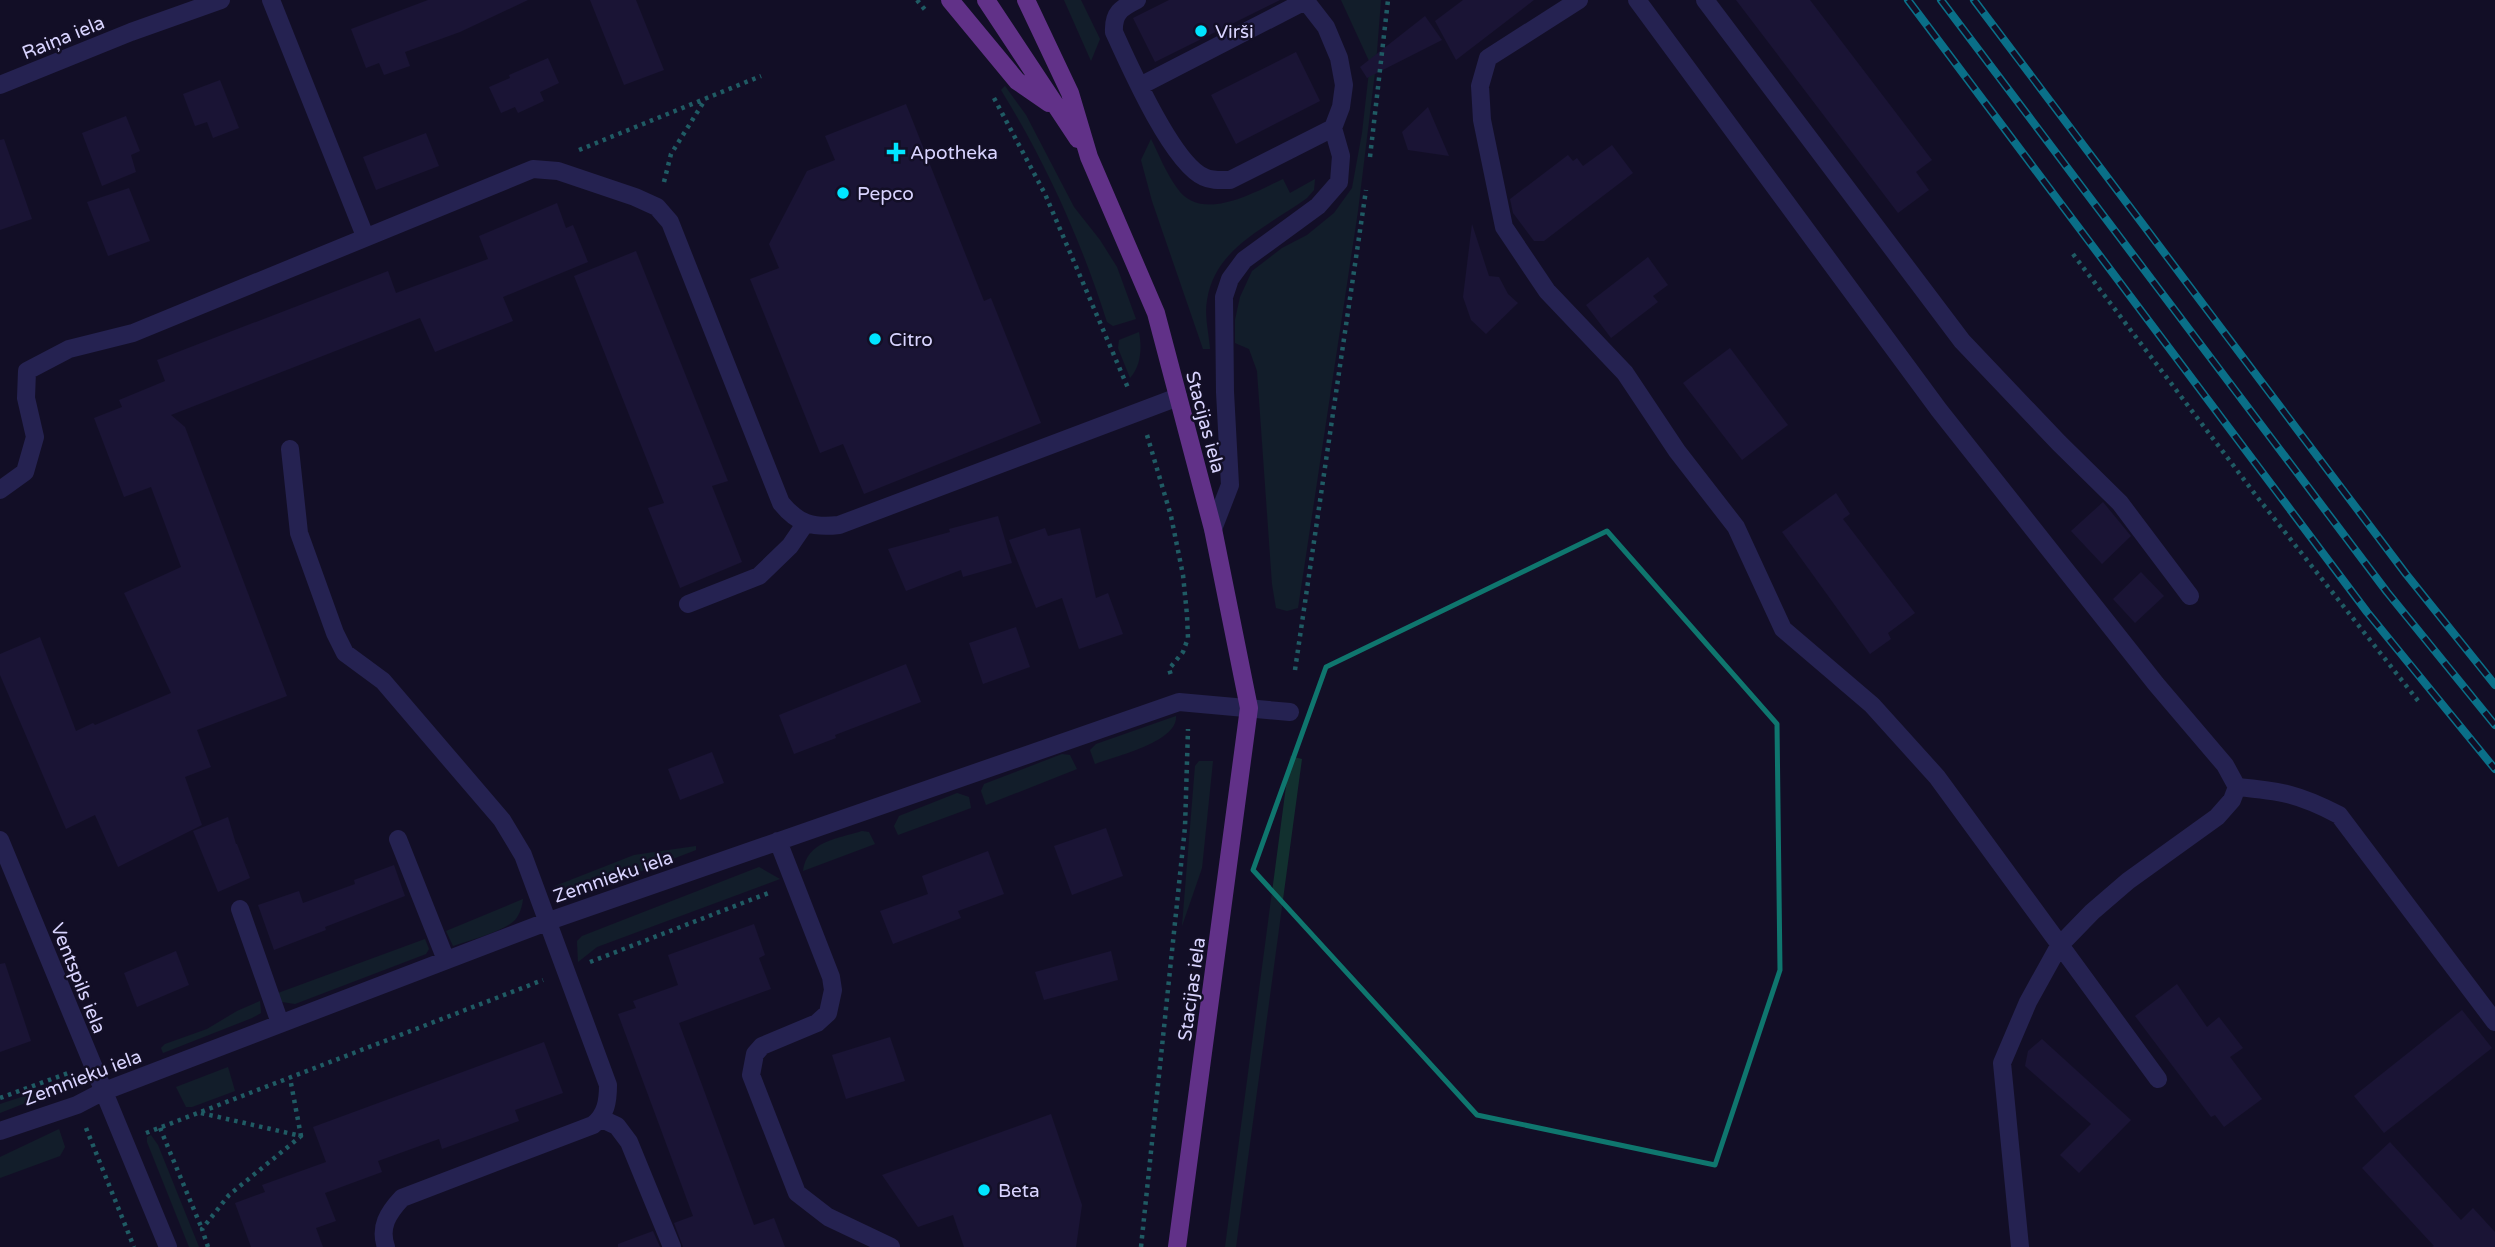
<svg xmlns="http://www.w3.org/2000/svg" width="2495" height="1247" font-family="'Varela Round',sans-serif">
	<rect width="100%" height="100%" fill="#130f26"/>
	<path fill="#12302f" d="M 1064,0 L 1081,0 L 1100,39 L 1091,61 Z
		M 1341,0 L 1381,0 L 1376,64 L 1358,211 L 1298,608 L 1287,611 L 1276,608 L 1272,584 L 1257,371 L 1249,349 L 1235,343 L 1235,320 L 1240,297 L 1252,271 L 1282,248 L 1307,235 L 1334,213 L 1352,188 L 1362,133 L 1370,63 Z
		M 1005,86 L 1026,115 L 1074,207 L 1100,240 L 1117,267 L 1136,319 L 1113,326 L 1107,322 C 1081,240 1046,163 1001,90 Z
		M 1151,139 C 1159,155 1166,173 1177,188 C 1201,224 1255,192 1283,179 L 1290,193 L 1315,179 L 1314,190 L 1307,198 C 1269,226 1215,247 1207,300 C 1204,315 1209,334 1210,349 L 1203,349 L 1152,201 L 1141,160 Z
		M 1139,332 C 1142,348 1141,366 1130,378 L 1118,348 L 1119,340 Z
		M 1176,716 C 1178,742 1115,756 1095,764 L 1090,750 L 1096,744 Z
		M 1062,754 L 1070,755 L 1077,769 L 986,805 L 981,791 L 984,784 Z
		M 1290,756 L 1302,759 L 1236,1247 L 1225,1247 Z
		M 1199,761 L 1213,761 L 1202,868 L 1182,926 L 1195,766 Z
		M 957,793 L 969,797 L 971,808 L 898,835 L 894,826 L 899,816 Z
		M 862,831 L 869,832 L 875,844 L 803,871 C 807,841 837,839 862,831 Z
		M 696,846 L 696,850 L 582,894 C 570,897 563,896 555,886 L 634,855 Z
		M 759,867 L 780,879 L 597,947 L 578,962 L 577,941 L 582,936 Z
		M 523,899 C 522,907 520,914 515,920 C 503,932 470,940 453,946 L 446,931 Z
		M 425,939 L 429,949 L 426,954 L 295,1004 L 282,1002 L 278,993 Z
		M 260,1001 L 261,1013 L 252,1018 L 163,1053 L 161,1048 L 165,1044 L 207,1029 L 237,1011 Z
		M 228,1067 L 235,1091 L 192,1107 L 186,1107 L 176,1087 Z
		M 43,1090 L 46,1095 L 0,1113 L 0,1104 Z
		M 59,1129 L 65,1147 L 60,1156 L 0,1178 L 0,1157 Z
		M 151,1135 L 158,1145 L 199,1247 L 189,1247 L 147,1142 L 147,1137 Z"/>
	<path fill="#241b47" d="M 428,0 L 528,0 L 460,32 L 405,52 L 410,66 L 384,75 L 379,63 L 366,68 L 351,29 Z
		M 590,0 L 636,0 L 664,70 L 624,85 Z
		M 1169,0 L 1280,0 L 1155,62 L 1133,18 Z
		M 1463,0 L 1534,0 L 1456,60 L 1435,21 Z
		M 1736,0 L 1810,0 L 1932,160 L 1916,172 L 1929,190 L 1898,213 Z
		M 1425,16 L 1442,40 L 1367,78 L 1360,67 Z
		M 1296,52 L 1320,101 L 1236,144 L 1211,95 Z
		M 548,58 L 559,83 L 540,92 L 544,101 L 518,113 L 515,107 L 501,113 L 489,87 L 510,78 L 509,75 Z
		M 220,80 L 239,128 L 213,138 L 207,122 L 195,126 L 183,94 Z
		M 906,104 L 984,301 L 991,298 L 1041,423 L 864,494 L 843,444 L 820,453 L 750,279 L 779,268 L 769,244 L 807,171 L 835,160 L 825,136 Z
		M 1428,107 L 1449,156 L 1408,150 L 1402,132 Z
		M 126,116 L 140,151 L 131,155 L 136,172 L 102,186 L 82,133 Z
		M 426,133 L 439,166 L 376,190 L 363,157 Z
		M 4,139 L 32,219 L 0,230 L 0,140 Z
		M 1612,145 L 1633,173 L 1544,241 L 1534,241 L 1513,213 L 1510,199 L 1568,155 L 1573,161 L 1577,158 L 1583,166 Z
		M 129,188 L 150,241 L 108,256 L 87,202 Z
		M 557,203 L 566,228 L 573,225 L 588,262 L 503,297 L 513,321 L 435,352 L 420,318 L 171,415 L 185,427 L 287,696 L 197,730 L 211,767 L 185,777 L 202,825 L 118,867 L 95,815 L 66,829 L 0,675 L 0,654 L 40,637 L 76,731 L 93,723 L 95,725 L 171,693 L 124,593 L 181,567 L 151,487 L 124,497 L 94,418 L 122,407 L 119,400 L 165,381 L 157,360 L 388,271 L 396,293 L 488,259 L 479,236 Z
		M 1472,224 L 1489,276 L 1499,277 L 1508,294 L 1518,303 L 1486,334 L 1471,320 L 1463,297 Z
		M 636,251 L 728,481 L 712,486 L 742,562 L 680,588 L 648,508 L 664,503 L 574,276 Z
		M 1648,257 L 1668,285 L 1653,296 L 1658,302 L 1611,338 L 1586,305 Z
		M 1730,348 L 1788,425 L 1742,460 L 1683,383 Z
		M 1836,493 L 1850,514 L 1843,519 L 1915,613 L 1888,633 L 1891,639 L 1870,654 L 1782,532 Z
		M 2103,502 L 2131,536 L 2102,564 L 2071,531 Z
		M 998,516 L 1012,563 L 963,577 L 961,570 L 906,591 L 888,549 L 950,532 L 949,529 Z
		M 1045,528 L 1048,536 L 1080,528 L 1096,598 L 1108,593 L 1123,634 L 1079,649 L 1062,598 L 1036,608 L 1009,540 Z
		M 2141,572 L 2164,596 L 2135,623 L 2113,599 Z
		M 1016,627 L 1030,667 L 983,684 L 969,643 Z
		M 906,664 L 921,702 L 835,735 L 836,738 L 794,754 L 779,715 Z
		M 712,752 L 724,783 L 680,800 L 668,769 Z
		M 228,817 L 236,844 L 237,844 L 250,878 L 218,892 L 193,831 Z
		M 1106,828 L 1123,876 L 1072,895 L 1054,846 Z
		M 988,851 L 1004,894 L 958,911 L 961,918 L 893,944 L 880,911 L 928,894 L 922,876 Z
		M 394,865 L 405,896 L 325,927 L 326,930 L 274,950 L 258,905 L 299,891 L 303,903 L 355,884 L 354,880 Z
		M 754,924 L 765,955 L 759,958 L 771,989 L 679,1023 L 754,1225 L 774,1218 L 785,1247 L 683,1247 L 674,1223 L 693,1216 L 618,1014 L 636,1008 L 633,1001 L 678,985 L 668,955 Z
		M 176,951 L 189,985 L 137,1007 L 124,973 Z
		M 1111,951 L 1118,980 L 1044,1000 L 1035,972 Z
		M 5,963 L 31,1041 L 0,1052 L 0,964 Z
		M 2177,984 L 2207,1027 L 2219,1017 L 2243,1048 L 2230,1057 L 2262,1099 L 2224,1127 L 2215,1115 L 2211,1117 L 2135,1016 Z
		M 2462,1010 L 2492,1048 L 2384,1133 L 2354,1096 Z
		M 890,1037 L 905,1081 L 846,1099 L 832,1055 Z
		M 2042,1039 L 2131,1120 L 2079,1173 L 2060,1155 L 2091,1124 L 2025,1066 L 2028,1051 Z
		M 544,1042 L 563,1093 L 515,1110 L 519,1121 L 442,1149 L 439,1139 L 378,1161 L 382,1172 L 325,1193 L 336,1221 L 316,1228 L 323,1247 L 251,1247 L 235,1203 L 265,1192 L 262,1185 L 326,1162 L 313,1127 Z
		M 1051,1114 L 1082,1205 L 1076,1247 L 964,1247 L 953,1215 L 918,1227 L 882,1175 Z
		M 2390,1142 L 2461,1220 L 2473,1208 L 2495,1232 L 2495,1247 L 2432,1247 L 2434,1246 L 2362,1168 Z
		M 653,1231 L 660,1247 L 618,1247 L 618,1244 Z"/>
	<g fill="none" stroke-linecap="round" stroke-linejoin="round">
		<path stroke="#2fb8b0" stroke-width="4.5" stroke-dasharray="3.5 5" stroke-linecap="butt" d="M 917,0 L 926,11
			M 994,98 L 1045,194 L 1128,388
			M 579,150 L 761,76
			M 1370,157 L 1388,0
			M 664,182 L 671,154 L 703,103
			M 2073,254 L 2258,498 L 2419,702
			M 1147,435 L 1171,516 L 1183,575 L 1187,615 L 1188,638 L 1183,652 L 1169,669 L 1172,678
			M 1295,670 L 1366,190
			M 590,962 L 771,892
			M 0,1098 L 71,1072
			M 201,1113 L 301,1136 L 290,1078
			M 86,1128 L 134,1247
			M 160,1128 L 202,1229
			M 146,1133 L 543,980
			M 208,1247 L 202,1229 L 229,1195 L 300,1137
			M 1141,1247 L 1185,827 L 1188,729"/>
		<path stroke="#3d3a85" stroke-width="18" d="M 271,0 L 365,236
			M 1137,0 C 1121,8 1113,13 1114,32 C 1129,65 1172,163 1204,177 C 1212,181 1221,180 1230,180 L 1333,128
			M 1579,0 L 1488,58 L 1480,86 L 1482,120 L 1504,227 L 1547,291 L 1625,373 L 1677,451 L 1736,527 L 1783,629 L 1872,705 L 1937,777 L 2158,1079
			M 1637,0 L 1939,410 L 2156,684 L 2225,765 L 2237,787 L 2232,800 L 2217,817 L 2128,881 L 2092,912 L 2059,946 L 2028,1002 L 2002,1063 L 2020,1247
			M 1705,0 L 1962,341 L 2059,443 L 2120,503 L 2190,596
			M 0,85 L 131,32 L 221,0
			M 1140,86 L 1305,1
			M 290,449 L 299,533 L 335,633 L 345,653 L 383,681 L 502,820 L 523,855 L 608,1085 C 608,1101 606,1115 593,1125 L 402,1198 C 388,1213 379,1227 386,1247
			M 0,490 L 25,472 L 35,437 L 26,398 L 27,371 L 69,349 L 133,333 L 533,169 L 558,171 L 635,197 L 657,207 L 670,222 L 781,503 C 798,524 813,528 839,525 L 1178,397
			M 1213,529 L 1230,485 L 1225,392 L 1224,297 L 1230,279 L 1244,260 L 1318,206 L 1339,182 L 1341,156 L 1333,128 L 1341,107 L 1344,85 L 1339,58 L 1326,27 L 1305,0
			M 688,604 L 759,576 L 790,546 L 805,524
			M 2237,787 C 2281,791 2299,794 2339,815 L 2495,1022
			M 398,839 L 446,960
			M 0,840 L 168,1247
			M 778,841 L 831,977 L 833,990 L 828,1013 L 817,1023 L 762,1046 L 755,1054 L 751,1075 L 797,1193 L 828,1217 L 891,1247
			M 240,909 L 280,1023
			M 602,1119 L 617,1126 L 629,1142 L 672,1247
			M 0,1131 L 77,1105 L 102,1092 L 549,921 L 1179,702 L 1290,712"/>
		<path stroke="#c25bff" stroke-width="18" d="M 950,0 L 1017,81 L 1049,103
			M 986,0 L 1078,139
			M 1026,0 L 1070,93 L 1089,157 L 1156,313 L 1213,529 L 1249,708 L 1177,1247"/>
		<defs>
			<path id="rail" d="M 1908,0 L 2367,612 L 2495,769
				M 1941,0 L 2387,592 L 2495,725
				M 1974,0 L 2406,574 L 2495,685"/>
		</defs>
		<use href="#rail" stroke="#00e5ff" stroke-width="8"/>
		<use href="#rail" stroke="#130f26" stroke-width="5" stroke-dasharray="16" stroke-linecap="butt"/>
	</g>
	<path d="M0 0H2495V1247H0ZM 1607,531 L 1777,724 L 1780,970 L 1715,1165 L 1477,1115 L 1253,870 L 1326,667 Z" fill="#130f26" fill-opacity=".55" fill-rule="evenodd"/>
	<path fill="none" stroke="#0f766e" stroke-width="5" stroke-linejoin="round" d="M 1607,531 L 1777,724 L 1780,970 L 1715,1165 L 1477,1115 L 1253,870 L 1326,667 Z"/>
	<g fill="#00e5ff" stroke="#130f26" stroke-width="2.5">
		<circle cx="1201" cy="31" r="7"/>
		<path d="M892.5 141.5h7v7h7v7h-7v7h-7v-7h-7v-7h7z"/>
		<circle cx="843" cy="193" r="7"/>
		<circle cx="875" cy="339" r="7"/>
		<circle cx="984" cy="1190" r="7"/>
	</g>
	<g text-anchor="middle" stroke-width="5" stroke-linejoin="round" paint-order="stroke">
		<g font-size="19" fill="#d9d4ff" stroke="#130f26" text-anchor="start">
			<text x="1215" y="38">Virši</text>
			<text x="910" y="159">Apotheka</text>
			<text x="857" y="200">Pepco</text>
			<text x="889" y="346">Citro</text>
			<text x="998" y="1197">Beta</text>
		</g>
		<g font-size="19" fill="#d9d4ff" stroke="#130f26">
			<text transform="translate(63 37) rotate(-22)" y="7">Raiņa iela</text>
			<text transform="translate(1206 422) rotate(75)" y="7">Stacijas iela</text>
			<text transform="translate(613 876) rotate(-19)" y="7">Zemnieku iela</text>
			<text transform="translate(79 978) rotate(68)" y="7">Ventspils iela</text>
			<text transform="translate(1191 989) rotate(-82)" y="7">Stacijas iela</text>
			<text transform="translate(82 1077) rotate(-21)" y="7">Zemnieku iela</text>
		</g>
	</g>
</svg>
